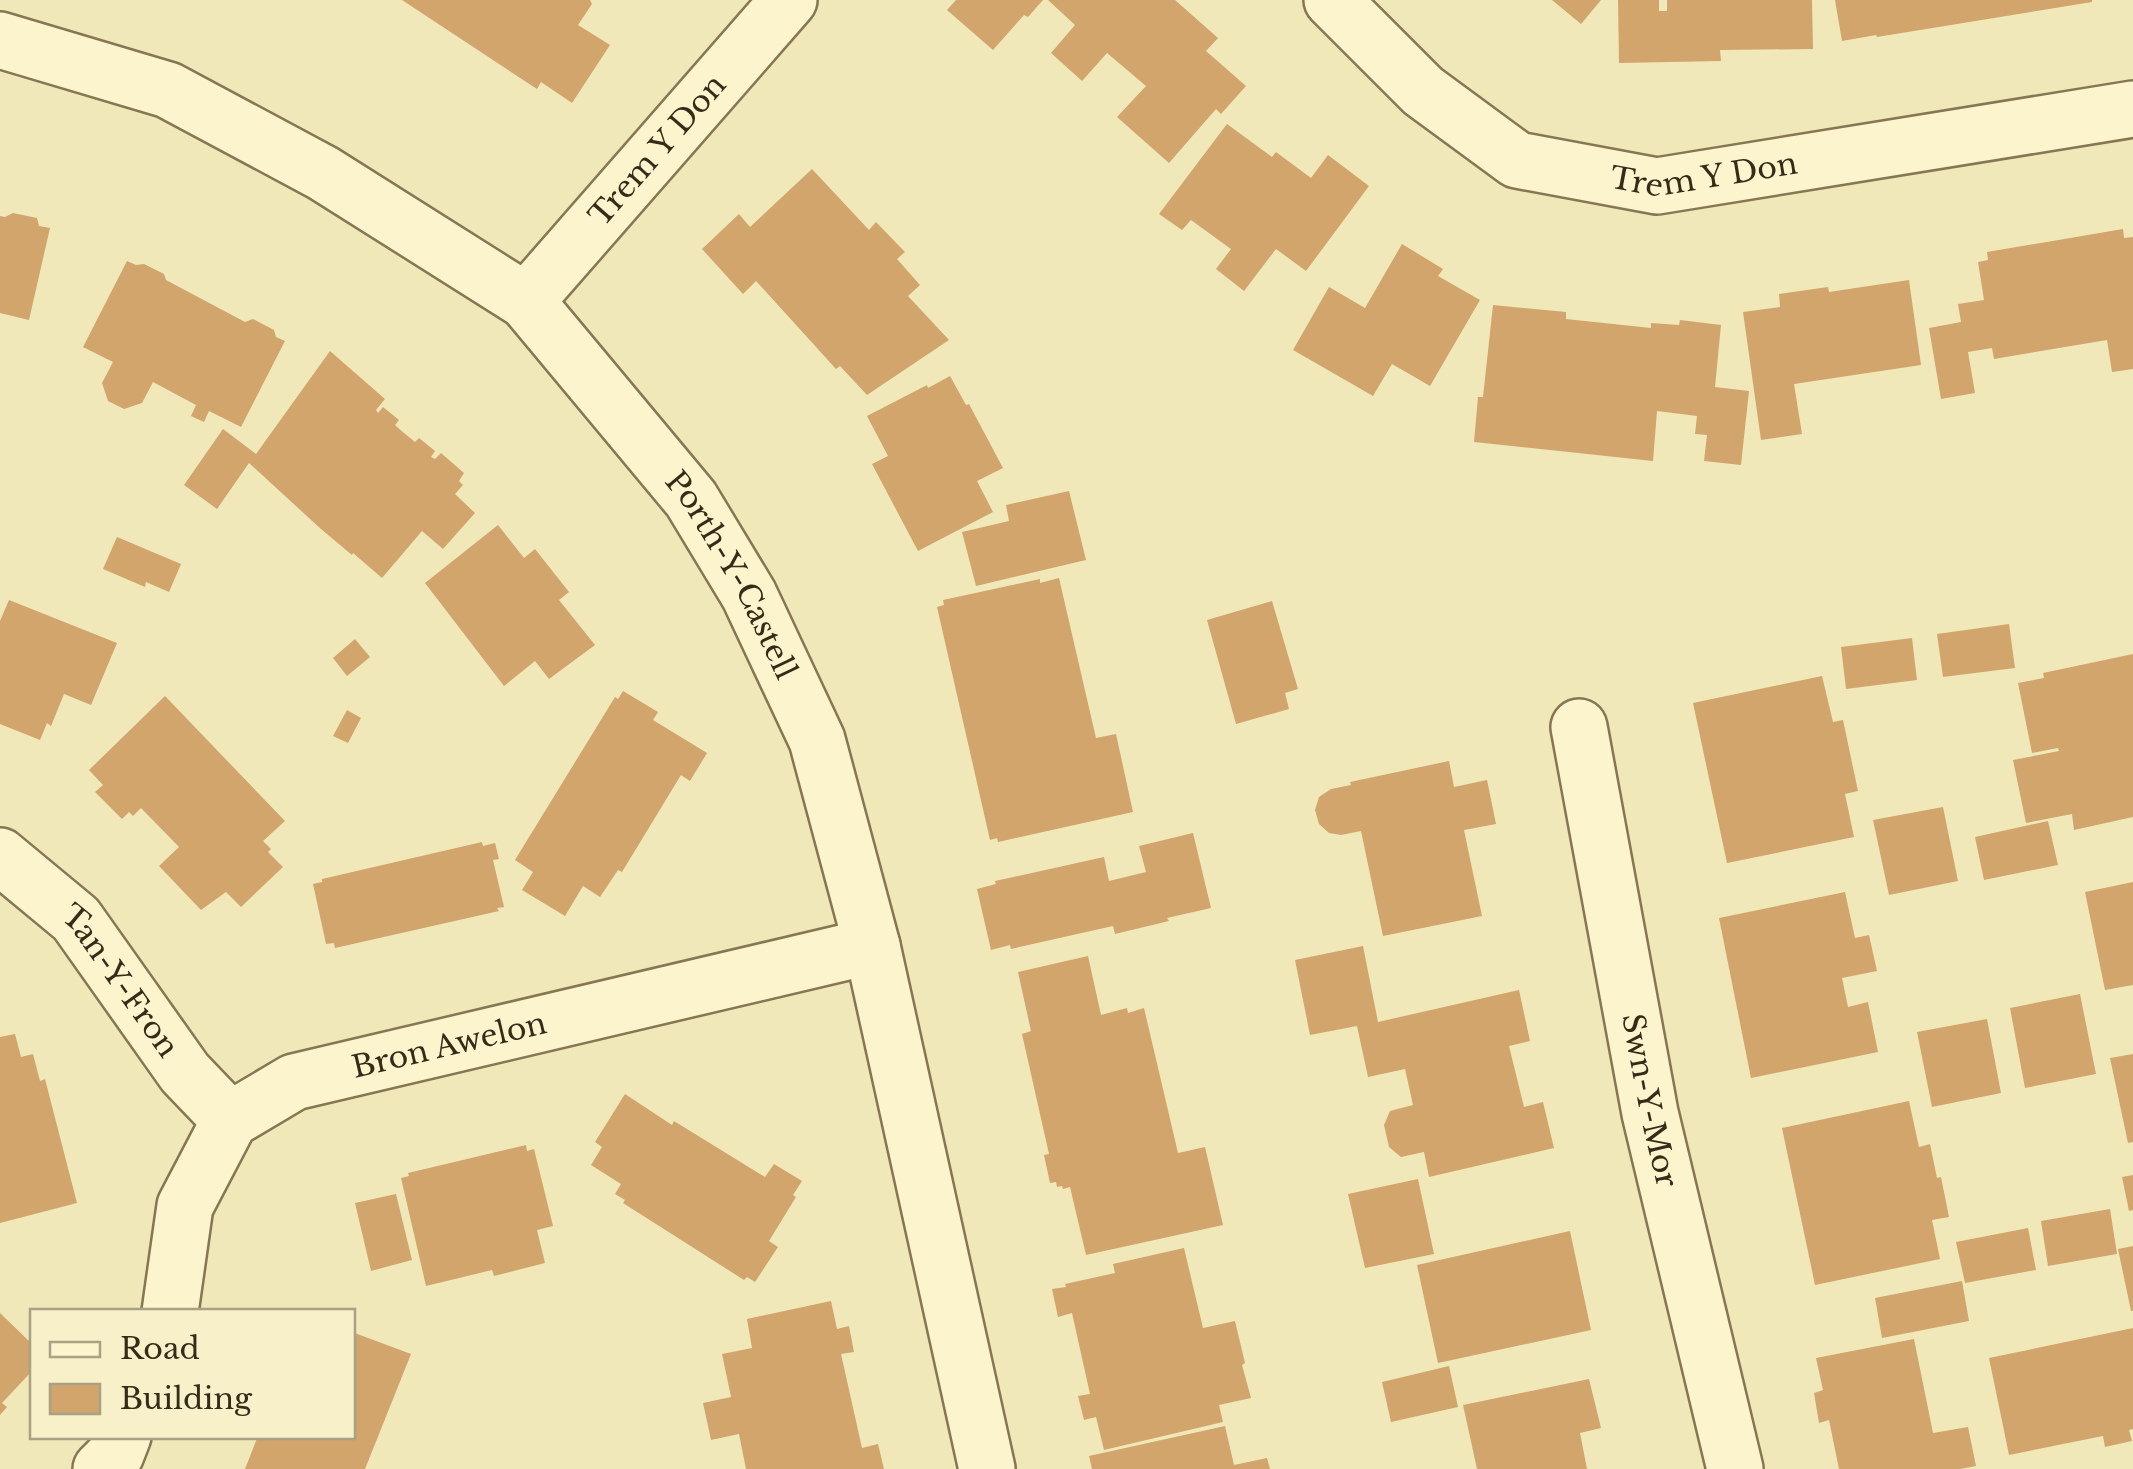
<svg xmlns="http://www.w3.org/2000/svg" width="2133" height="1469" font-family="'Libre Baskerville',serif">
	<rect width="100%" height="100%" fill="#f0e8b9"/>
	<path fill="#d1a56c" d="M 402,0 L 590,0 L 592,4 L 578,25 L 610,45 L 572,103 L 541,82 L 537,89 Z
		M 956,0 L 1043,0 L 1028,17 L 1024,15 L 993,50 L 947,10 Z
		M 1048,0 L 1175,0 L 1218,38 L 1206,51 L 1246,86 L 1221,114 L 1216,109 L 1169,163 L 1117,117 L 1146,86 L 1107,53 L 1082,81 L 1051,53 L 1075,25 Z
		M 1552,0 L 1601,0 L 1581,24 Z
		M 1618,0 L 1659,0 L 1659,11 L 1667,11 L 1667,0 L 1812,0 L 1813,49 L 1720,50 L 1721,61 L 1619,63 Z
		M 1835,0 L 2092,0 L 2092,2 L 1877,37 L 1876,35 L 1842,41 Z
		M 1227,124 L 1272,157 L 1276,152 L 1311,178 L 1328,155 L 1369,186 L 1306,271 L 1276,249 L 1244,291 L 1216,269 L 1231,249 L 1191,220 L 1182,230 L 1159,214 Z
		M 812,169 L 869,230 L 876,222 L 905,252 L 897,259 L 920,285 L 908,296 L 949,340 L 867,395 L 840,366 L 836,369 L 756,281 L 743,294 L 702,249 L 739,214 L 750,227 Z
		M 13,213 L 37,218 L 39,226 L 50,228 L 29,320 L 0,313 L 0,216 L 5,217 Z
		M 2123,229 L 2124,238 L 2133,237 L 2133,369 L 2112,372 L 2107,340 L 1994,359 L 1992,348 L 1968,352 L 1975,393 L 1941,399 L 1929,328 L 1961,322 L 1958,304 L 1984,300 L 1978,262 L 1988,260 L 1987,252 Z
		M 1402,244 L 1443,269 L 1438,276 L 1480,300 L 1430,386 L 1392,364 L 1373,396 L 1293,350 L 1329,287 L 1365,308 Z
		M 127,261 L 136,265 L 144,264 L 164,274 L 166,280 L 245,322 L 253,319 L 274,330 L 276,337 L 285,341 L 241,427 L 209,411 L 204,422 L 191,416 L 196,405 L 153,382 L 142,403 L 124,409 L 108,401 L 102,383 L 113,362 L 83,347 Z
		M 1909,280 L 1921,365 L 1794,384 L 1802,434 L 1761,440 L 1743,312 L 1780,307 L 1779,294 L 1828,287 L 1829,292 Z
		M 1493,305 L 1566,312 L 1566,319 L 1651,328 L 1651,323 L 1679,325 L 1680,320 L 1721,325 L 1715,387 L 1749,391 L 1741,465 L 1704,461 L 1707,435 L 1695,434 L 1697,416 L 1657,411 L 1653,461 L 1474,442 L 1478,397 L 1483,397 Z
		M 330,351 L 385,399 L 376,410 L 378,413 L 383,407 L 399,420 L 395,425 L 404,433 L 415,442 L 419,438 L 435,451 L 431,457 L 435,459 L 441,453 L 464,473 L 459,481 L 463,485 L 455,494 L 475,513 L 443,549 L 422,531 L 382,578 L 353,553 L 352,555 L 321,529 L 249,463 L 217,509 L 184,485 L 223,429 L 256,454 Z
		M 950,376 L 966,405 L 969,404 L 1003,468 L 977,481 L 993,512 L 918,551 L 872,464 L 888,456 L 867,416 L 927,385 L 928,388 Z
		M 1069,491 L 1086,560 L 976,586 L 962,532 L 1009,521 L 1006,505 Z
		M 498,525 L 524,558 L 535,549 L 569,592 L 559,600 L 595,645 L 549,679 L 535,661 L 504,686 L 425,583 Z
		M 117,537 L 181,564 L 169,592 L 146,582 L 145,587 L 103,569 Z
		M 1059,578 L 1096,738 L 1116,734 L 1133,812 L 998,842 L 997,838 L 990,840 L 937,607 L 944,605 L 943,600 L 1040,579 L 1040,583 Z
		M 9,600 L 117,643 L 91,705 L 64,694 L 51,726 L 47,723 L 40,740 L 0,724 L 0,621 Z
		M 1272,601 L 1298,689 L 1285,693 L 1289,709 L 1236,724 L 1207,620 Z
		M 2009,624 L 2015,668 L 1943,677 L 1937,634 Z
		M 1912,638 L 1917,680 L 1846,689 L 1841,647 Z
		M 355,639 L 370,657 L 347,676 L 333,658 Z
		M 2133,654 L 2133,817 L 2074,830 L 2072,814 L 2026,823 L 2013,760 L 2059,751 L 2058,748 L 2032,753 L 2018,683 L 2044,678 L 2043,673 Z
		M 1822,676 L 1833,722 L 1843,720 L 1858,791 L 1845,794 L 1854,837 L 1727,863 L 1693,703 Z
		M 623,691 L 658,712 L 653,720 L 707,753 L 690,781 L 681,775 L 622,872 L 618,870 L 600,897 L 583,886 L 565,916 L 522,890 L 533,872 L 515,860 L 615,697 L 618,699 Z
		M 165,696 L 285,821 L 263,841 L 271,849 L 268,852 L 283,867 L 241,907 L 226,892 L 201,910 L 159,866 L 179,847 L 141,808 L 133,816 L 129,812 L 122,819 L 95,792 L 103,785 L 89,770 Z
		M 347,710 L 361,718 L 348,743 L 333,736 Z
		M 1449,761 L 1454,787 L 1487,780 L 1496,824 L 1464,830 L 1482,916 L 1383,936 L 1361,831 L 1341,835 L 1329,833 L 1319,824 L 1315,810 L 1319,797 L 1331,789 L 1351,785 L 1350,782 Z
		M 1943,807 L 1958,881 L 1889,895 L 1873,820 Z
		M 2048,821 L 2058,865 L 1984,880 L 1975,837 Z
		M 1193,833 L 1211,908 L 1167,918 L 1169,921 L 1115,934 L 1113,926 L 1011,949 L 1010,945 L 991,950 L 977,889 L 996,884 L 995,881 L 1104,857 L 1109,881 L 1146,872 L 1139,846 Z
		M 482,842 L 483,846 L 495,843 L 499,859 L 493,860 L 504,907 L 497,908 L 499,911 L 335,948 L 334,943 L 326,944 L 313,884 L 322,882 L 322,879 Z
		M 2133,882 L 2133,985 L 2105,990 L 2085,892 Z
		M 1845,892 L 1855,938 L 1869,935 L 1877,971 L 1842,978 L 1848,1007 L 1868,1002 L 1878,1052 L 1751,1078 L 1719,918 Z
		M 1363,946 L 1378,1022 L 1519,990 L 1530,1041 L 1509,1046 L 1524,1107 L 1543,1102 L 1554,1148 L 1429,1177 L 1424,1152 L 1401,1157 L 1389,1147 L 1384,1125 L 1390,1111 L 1413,1105 L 1405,1069 L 1368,1077 L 1357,1026 L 1310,1035 L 1295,960 Z
		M 1088,956 L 1101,1015 L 1127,1008 L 1128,1013 L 1144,1008 L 1178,1153 L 1205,1147 L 1223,1225 L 1086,1255 L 1070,1187 L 1063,1189 L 1062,1186 L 1057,1187 L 1056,1182 L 1050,1183 L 1044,1155 L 1049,1154 L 1022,1034 L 1031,1031 L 1018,972 Z
		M 2080,994 L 2096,1074 L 2025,1088 L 2010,1008 Z
		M 1987,1019 L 2001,1093 L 1932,1107 L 1917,1032 Z
		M 15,1034 L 21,1057 L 33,1054 L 40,1081 L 45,1079 L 77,1203 L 0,1223 L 0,1037 Z
		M 2133,1054 L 2133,1142 L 2128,1143 L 2110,1058 Z
		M 625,1094 L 672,1125 L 674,1121 L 765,1177 L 774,1164 L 802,1181 L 793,1195 L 796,1197 L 769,1241 L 778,1247 L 755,1282 L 747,1277 L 744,1280 L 623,1203 L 625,1200 L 615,1194 L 621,1184 L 591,1165 L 602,1147 L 595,1142 Z
		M 1909,1101 L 1919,1147 L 1930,1144 L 1937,1178 L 1941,1177 L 1949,1217 L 1932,1220 L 1940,1259 L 1815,1285 L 1782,1128 Z
		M 526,1145 L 527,1151 L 534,1149 L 553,1226 L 537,1230 L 545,1263 L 494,1276 L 492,1270 L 426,1286 L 401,1178 L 409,1176 L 408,1173 Z
		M 2133,1175 L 2133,1210 L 2129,1211 L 2122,1177 Z
		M 1418,1179 L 1434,1254 L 1365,1268 L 1348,1194 Z
		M 396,1194 L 412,1260 L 371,1271 L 355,1203 Z
		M 2110,1209 L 2117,1254 L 2048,1266 L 2041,1221 Z
		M 2028,1228 L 2036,1270 L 1965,1283 L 1956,1242 Z
		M 1570,1231 L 1591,1330 L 1438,1363 L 1417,1265 Z
		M 2133,1246 L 2133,1311 L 2131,1311 L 2118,1249 Z
		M 1184,1248 L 1203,1328 L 1235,1321 L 1245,1363 L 1242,1365 L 1251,1398 L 1219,1405 L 1223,1422 L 1104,1450 L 1096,1417 L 1084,1420 L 1078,1396 L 1090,1394 L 1072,1313 L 1058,1317 L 1052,1289 L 1066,1287 L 1065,1284 L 1115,1273 L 1113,1264 Z
		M 1962,1281 L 1969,1321 L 1882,1338 L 1875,1298 Z
		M 831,1301 L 837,1329 L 849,1326 L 854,1352 L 841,1354 L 862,1448 L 878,1444 L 884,1469 L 746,1469 L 739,1434 L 711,1440 L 703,1403 L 731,1397 L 722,1354 L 752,1348 L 747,1319 Z
		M 0,1313 L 32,1344 L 32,1371 L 2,1403 L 7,1407 L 0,1415 Z
		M 2133,1328 L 2133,1429 L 2129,1430 L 2132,1441 L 2105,1447 L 2103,1436 L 2009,1455 L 1989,1358 Z
		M 352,1332 L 411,1354 L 365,1469 L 245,1469 L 258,1436 L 352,1436 Z
		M 1914,1339 L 1933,1433 L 1968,1427 L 1976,1466 L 1960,1469 L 1839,1469 L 1829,1420 L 1819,1423 L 1814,1393 L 1823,1390 L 1816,1358 Z
		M 1449,1366 L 1458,1407 L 1391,1422 L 1382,1382 Z
		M 1589,1379 L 1601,1428 L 1580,1433 L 1587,1469 L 1477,1469 L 1463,1405 Z
		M 1225,1426 L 1234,1465 L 1267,1458 L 1270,1469 L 1092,1469 L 1089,1456 Z"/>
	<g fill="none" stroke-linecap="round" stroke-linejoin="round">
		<defs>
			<g id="street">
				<path id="s1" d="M 1332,0 L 1423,91 L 1517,160 L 1657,186 L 2133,109"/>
				<path id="s2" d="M 0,40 L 168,90 L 323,173 L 526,301 L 691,499 L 749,595 L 817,740 L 872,946 L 987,1469"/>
				<path id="s3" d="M 526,301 L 789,0"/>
				<path id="s4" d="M 1579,727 L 1650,1113 L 1735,1469"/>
				<path id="s5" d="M 0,856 L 76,919 L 185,1073 L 230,1120"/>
				<path id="s6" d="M 170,1312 L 185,1206 L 230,1120 L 294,1082 L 872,946"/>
				<path d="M 101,1469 L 116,1454 L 123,1436"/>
			</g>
		</defs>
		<use href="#street" stroke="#877653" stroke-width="60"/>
		<use href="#street" stroke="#fbf4cc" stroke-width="55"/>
	</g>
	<g text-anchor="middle" stroke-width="8" stroke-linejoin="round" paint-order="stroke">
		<g font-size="30" fill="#352b19" stroke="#f7f0c9">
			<text dy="10" stroke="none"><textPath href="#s3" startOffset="200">Trem Y Don</textPath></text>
			<text dy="10" stroke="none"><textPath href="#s1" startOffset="435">Trem Y Don</textPath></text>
			<text dy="10" stroke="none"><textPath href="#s2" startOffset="935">Porth-Y-Castell</textPath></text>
			<text dy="10" stroke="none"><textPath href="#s5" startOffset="175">Tan-Y-Fron</textPath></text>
			<text dy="10" stroke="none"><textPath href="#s6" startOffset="438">Bron Awelon</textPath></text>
			<text dy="10" stroke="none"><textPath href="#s4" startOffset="380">Swn-Y-Mor</textPath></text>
		</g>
	</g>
	<rect x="30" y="1309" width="325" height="130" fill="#f7f0c9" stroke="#a9a183" stroke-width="2.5"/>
	<rect x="50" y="1342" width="50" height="15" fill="#fbf4cc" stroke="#a9a183" stroke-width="2.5"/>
	<text x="120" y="1359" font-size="30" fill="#352b19">Road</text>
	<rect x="50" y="1384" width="50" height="30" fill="#d1a56c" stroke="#a9a183" stroke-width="2.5"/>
	<text x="120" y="1409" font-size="30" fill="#352b19">Building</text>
</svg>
